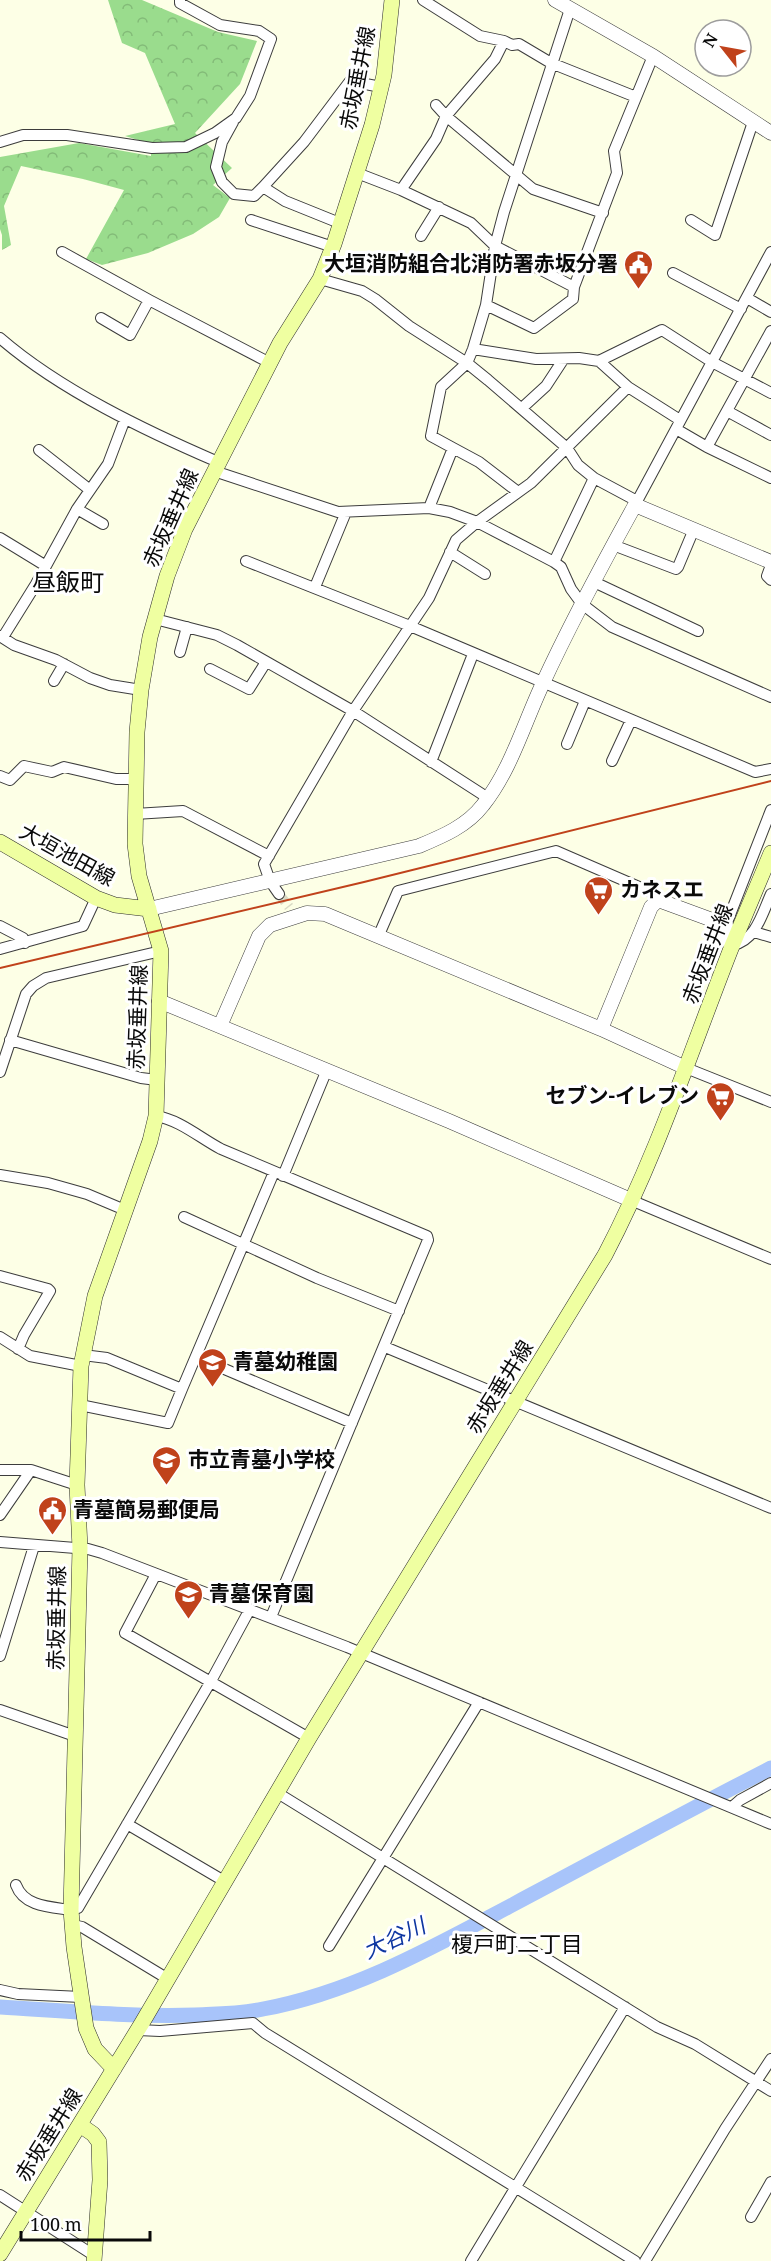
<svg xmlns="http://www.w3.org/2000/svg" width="771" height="2261" font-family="'Noto Serif','Noto Sans JP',serif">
	<defs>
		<pattern id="forest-crowns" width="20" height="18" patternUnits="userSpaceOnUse" patternTransform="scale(1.5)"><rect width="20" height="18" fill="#9adc8d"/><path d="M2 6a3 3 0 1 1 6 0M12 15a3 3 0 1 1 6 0" fill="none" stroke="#83bb78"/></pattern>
	</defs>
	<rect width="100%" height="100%" fill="#fdffe6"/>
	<path fill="url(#forest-crowns)" d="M 108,0 L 142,0 L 218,32 L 257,41 L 240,84 L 195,133 L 232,168 L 213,185 L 230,198 L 219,217 L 193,234 L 148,253 L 102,265 L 86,259 L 124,190 L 83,179 L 21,166 L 4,206 L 11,245 L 2,250 L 2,235 L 0,229 L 0,157 L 79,143 L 151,156 L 151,144 L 125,136 L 175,124 L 145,53 L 122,43 Z"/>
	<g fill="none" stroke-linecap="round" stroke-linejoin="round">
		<path stroke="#a8c4fa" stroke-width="15" d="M 0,2007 C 65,2011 130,2017 195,2015 C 218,2014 241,2014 263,2009 C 354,1992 433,1947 514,1904 C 599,1859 685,1812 771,1768"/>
		<path stroke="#d9dac5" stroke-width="10" stroke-dasharray="10 5" stroke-linecap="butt" d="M 279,894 L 289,907"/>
		<defs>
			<path id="minor" d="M 423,0 L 480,36 L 504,41
				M 436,105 L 446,116 L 495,59 L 504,41 L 512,45 L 519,44 L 551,63 L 636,97
				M 233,122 L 222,142 L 216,167 L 222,182 L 234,194 L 254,196 L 263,187 L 285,201 L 342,224
				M 0,142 L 23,135 L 67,135 L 152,148 L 186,147 L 215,133 L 236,118 L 250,96 L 271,39 L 259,31 L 220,25 L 180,3 L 180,0
				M 357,173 L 401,190 L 471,223 L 495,246 L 574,287
				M 263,187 L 304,142 L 350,81 L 381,87
				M 401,190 L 436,139 L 446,116 L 533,189 L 603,213
				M 251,220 L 333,247
				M 691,220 L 715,235 L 753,122
				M 421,236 L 439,207
				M 62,252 L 149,300
				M 673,273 L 741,309
				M 320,279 L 362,291 L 375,299 L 409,326 L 467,363 L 488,380 L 567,448 L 578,465 L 594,478 L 637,501
				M 747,298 L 771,312
				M 486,305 L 534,328 L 573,299 L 574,287 L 617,173 L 614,151 L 653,56
				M 101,318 L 130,335 L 149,300 L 270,363
				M 0,338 C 60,390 146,431 218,462
				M 473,349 L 536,359 L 579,358 L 599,361 L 662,330 L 712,362 L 771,393
				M 599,361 L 628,387 L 680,420
				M 522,408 L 546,386 L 563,360
				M 727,411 L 771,435
				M 676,429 L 707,447 L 771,331
				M 707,447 L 771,478
				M 453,448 L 479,462 L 518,492
				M 39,450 L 90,490
				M 214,471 L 338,512 L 429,508 L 450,512 L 477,522 L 554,562 L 594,478
				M 635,505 L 771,252
				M 429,508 L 453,448 L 431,436 L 441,387 L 467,363 L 473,349 L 486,305 L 495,246 L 504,212 L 570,9
				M 77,509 L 103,524
				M 0,538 L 46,566
				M 613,545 L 676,569 L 678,567 L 694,529
				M 450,552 L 485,574
				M 246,561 L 410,626 L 755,772 L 771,769
				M 554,562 L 561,567 L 571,589 L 582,604 L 612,627 L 771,697
				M 771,565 L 767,576 L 771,580
				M 594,582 L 698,631
				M 315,587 L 346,512
				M 155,619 L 217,635 L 237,645 L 353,711 L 488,798
				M 0,636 L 14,645 L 56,660 L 90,678 L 110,685 L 141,690
				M 3,637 L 36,584 L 77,509 L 108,464 L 125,419
				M 180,652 L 187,627
				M 210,669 L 249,689 L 266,662
				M 54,681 L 64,664
				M 567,744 L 585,701
				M 612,761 L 631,720
				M 431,762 L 473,654
				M 0,776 L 10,780 L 24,766 L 52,772 L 64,767 L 116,779 L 135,779
				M 135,814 L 183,811 L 269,856
				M 279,894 L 270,881 L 264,864 L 353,711 L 429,598 L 456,540 L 477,522 L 531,483 L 628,387
				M 726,925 L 771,810
				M 0,926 L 23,938 L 25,943
				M 754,932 L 771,937
				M 378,937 L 398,891 L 556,851 L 653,893 L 658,900
				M 733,945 C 756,940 762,914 771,894
				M 0,949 L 83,926 L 96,898
				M 10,1040 L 141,1078 L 157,1080
				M 686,1068 L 771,1102
				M 0,1072 L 26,994 L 33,986 L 46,978 L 161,951
				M 156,1116 C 180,1120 200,1138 221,1149 L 427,1236 L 428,1240 L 271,1617
				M 0,1175 L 48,1183 L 87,1194 L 125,1210
				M 283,1176 L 326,1072
				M 633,1201 L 771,1259
				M 184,1217 L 317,1278 L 399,1311
				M 0,1276 L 48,1289 L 50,1291 L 24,1335 L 18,1349
				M 0,1337 L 30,1356 L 81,1366
				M 385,1347 L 771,1508
				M 83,1355 L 107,1358 L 182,1389 L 274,1172
				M 196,1357 L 352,1423
				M 80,1405 L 168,1423 L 182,1389
				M 0,1470 L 31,1470 L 77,1485
				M 0,1515 L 31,1470
				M 0,1542 L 88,1549 L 102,1553 L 347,1647 L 771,1824
				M 156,1574 L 125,1633 L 309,1738
				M 0,1656 L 34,1546
				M 0,1710 L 75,1736
				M 276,1792 L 657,2027 L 695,2044 L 771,2091
				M 732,1807 L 740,1800 L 771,1783
				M 127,1824 L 224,1881
				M 16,1885 C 24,1907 51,1907 71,1910 L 78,1908 L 211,1681 L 250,1609
				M 73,1925 L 82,1927 L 168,1979
				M 329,1946 L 479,1702
				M 0,1990 L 18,1994 L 81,1997
				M 138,2030 L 160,2031 L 253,2023 L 265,2033 L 635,2261
				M 0,2195 L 95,2256
				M 751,2217 L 771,2182
				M 471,2261 L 625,2007
				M 645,2261 L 725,2129 L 771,2059"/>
			<path id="tertiary" d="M 555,0 L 653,56 L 771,133
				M 149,909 L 419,846 C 443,836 467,826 483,805 C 511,770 524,723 543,683 C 571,622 603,563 635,505 L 771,562
				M 159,1001 L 449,1121 L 633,1201
				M 220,1026 L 259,936 L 270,925 L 307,913 L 325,914 L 601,1029 L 686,1068
				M 601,1029 L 651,907 L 658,900 L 726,925 L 726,937 L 733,945"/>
			<path id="secondary" d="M 0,842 L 96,898 L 115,905 L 149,909
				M 114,2069 L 95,2049 L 86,2028 L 74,1947 L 71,1910 L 80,1548 L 77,1485 L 81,1366 L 95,1296 L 150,1141 L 156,1116 L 161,951 L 139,876 L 135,844 L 137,732 L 141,690 L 150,637 L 167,576 L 185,529 L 280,343 L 320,279 L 334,244 L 372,125 L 384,75 L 392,0
				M 80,2125 L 93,2134 L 99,2142 L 100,2180 L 94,2261
				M 0,2254 L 142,2023 L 309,1738 L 605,1255 C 657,1156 691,1050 732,946 C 745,915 758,884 771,853"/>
		</defs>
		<use href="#minor" stroke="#3d3d3d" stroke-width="12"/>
		<use href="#tertiary" stroke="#3d3d3d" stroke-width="15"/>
		<use href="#secondary" stroke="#2c2c2c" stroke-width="16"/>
		<use href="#minor" stroke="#fff" stroke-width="10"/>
		<use href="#tertiary" stroke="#fff" stroke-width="14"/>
		<use href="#secondary" stroke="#efffa1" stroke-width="15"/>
		<path stroke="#c0421b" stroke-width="2" d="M 0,968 L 364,882 L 771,781"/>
	</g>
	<defs>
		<symbol id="civic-pin" viewBox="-11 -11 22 30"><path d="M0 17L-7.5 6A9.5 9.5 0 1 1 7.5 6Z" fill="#c0421b" stroke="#fff"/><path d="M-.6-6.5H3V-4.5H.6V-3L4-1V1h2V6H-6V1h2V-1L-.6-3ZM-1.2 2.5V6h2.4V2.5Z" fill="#fff"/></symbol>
		<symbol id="supermarket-pin" viewBox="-11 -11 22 30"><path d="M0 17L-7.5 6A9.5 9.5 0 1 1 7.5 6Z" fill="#c0421b" stroke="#fff"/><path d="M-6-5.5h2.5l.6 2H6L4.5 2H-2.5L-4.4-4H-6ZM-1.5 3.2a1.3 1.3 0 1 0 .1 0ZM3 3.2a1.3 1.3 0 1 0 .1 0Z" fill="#fff"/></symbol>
		<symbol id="school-pin" viewBox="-11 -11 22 30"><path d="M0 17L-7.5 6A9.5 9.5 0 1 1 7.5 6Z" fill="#c0421b" stroke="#fff"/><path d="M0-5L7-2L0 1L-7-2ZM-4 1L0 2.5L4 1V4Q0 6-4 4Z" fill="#fff"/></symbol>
	</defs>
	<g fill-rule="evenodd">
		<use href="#civic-pin" x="622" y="248" width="33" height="45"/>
		<use href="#supermarket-pin" x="582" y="874" width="33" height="45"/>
		<use href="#supermarket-pin" x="704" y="1080" width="33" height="45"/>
		<use href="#school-pin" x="196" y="1346" width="33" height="45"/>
		<use href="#school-pin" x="150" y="1444" width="33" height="45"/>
		<use href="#civic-pin" x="36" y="1494" width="33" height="45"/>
		<use href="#school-pin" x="172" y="1578" width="33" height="45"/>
	</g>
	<g text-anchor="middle" stroke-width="6" stroke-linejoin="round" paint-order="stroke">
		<g font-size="21" fill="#0a0a0a" stroke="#fff">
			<text transform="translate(358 78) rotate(-79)" y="7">赤坂垂井線</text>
			<text transform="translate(171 518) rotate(-66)" y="7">赤坂垂井線</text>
			<text transform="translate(67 855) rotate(29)" y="7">大垣池田線</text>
			<text transform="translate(708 954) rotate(-69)" y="7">赤坂垂井線</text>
			<text transform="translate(138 1017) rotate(-88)" y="7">赤坂垂井線</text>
			<text transform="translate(500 1387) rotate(-58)" y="7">赤坂垂井線</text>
			<text transform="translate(57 1618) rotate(-89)" y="7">赤坂垂井線</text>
			<text transform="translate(49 2135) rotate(-58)" y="7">赤坂垂井線</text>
		</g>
		<g font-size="21" font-weight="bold" fill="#0a0a0a" stroke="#fff" text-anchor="start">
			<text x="618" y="271" text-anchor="end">大垣消防組合北消防署赤坂分署</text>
			<text x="620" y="897">カネスエ</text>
			<text x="699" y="1103" text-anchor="end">セブン-イレブン</text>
			<text x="233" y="1369">青墓幼稚園</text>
			<text x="188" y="1467">市立青墓小学校</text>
			<text x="73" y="1517">青墓簡易郵便局</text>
			<text x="209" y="1601">青墓保育園</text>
		</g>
		<g font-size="22" font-style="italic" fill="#0e36a1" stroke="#fff">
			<text transform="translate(394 1938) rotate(-25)" y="8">大谷川</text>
		</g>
		<g font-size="22" fill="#0a0a0a" stroke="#fff">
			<text x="517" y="1952">榎戸町二丁目</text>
		</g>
		<g font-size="24" fill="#0a0a0a" stroke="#fff">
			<text x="68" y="591">昼飯町</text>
		</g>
	</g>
	<g transform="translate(723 48) rotate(301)"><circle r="28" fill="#ffffff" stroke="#9d9d9d" stroke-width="1.5"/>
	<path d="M0-4.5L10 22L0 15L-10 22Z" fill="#c0421b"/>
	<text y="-9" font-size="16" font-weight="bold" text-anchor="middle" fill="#0a0a0a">N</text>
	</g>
	<path d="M21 2231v9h129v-9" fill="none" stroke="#0a0a0a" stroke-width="3"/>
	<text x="30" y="2231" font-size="18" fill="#0a0a0a" stroke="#ffffff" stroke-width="4.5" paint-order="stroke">100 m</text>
</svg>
